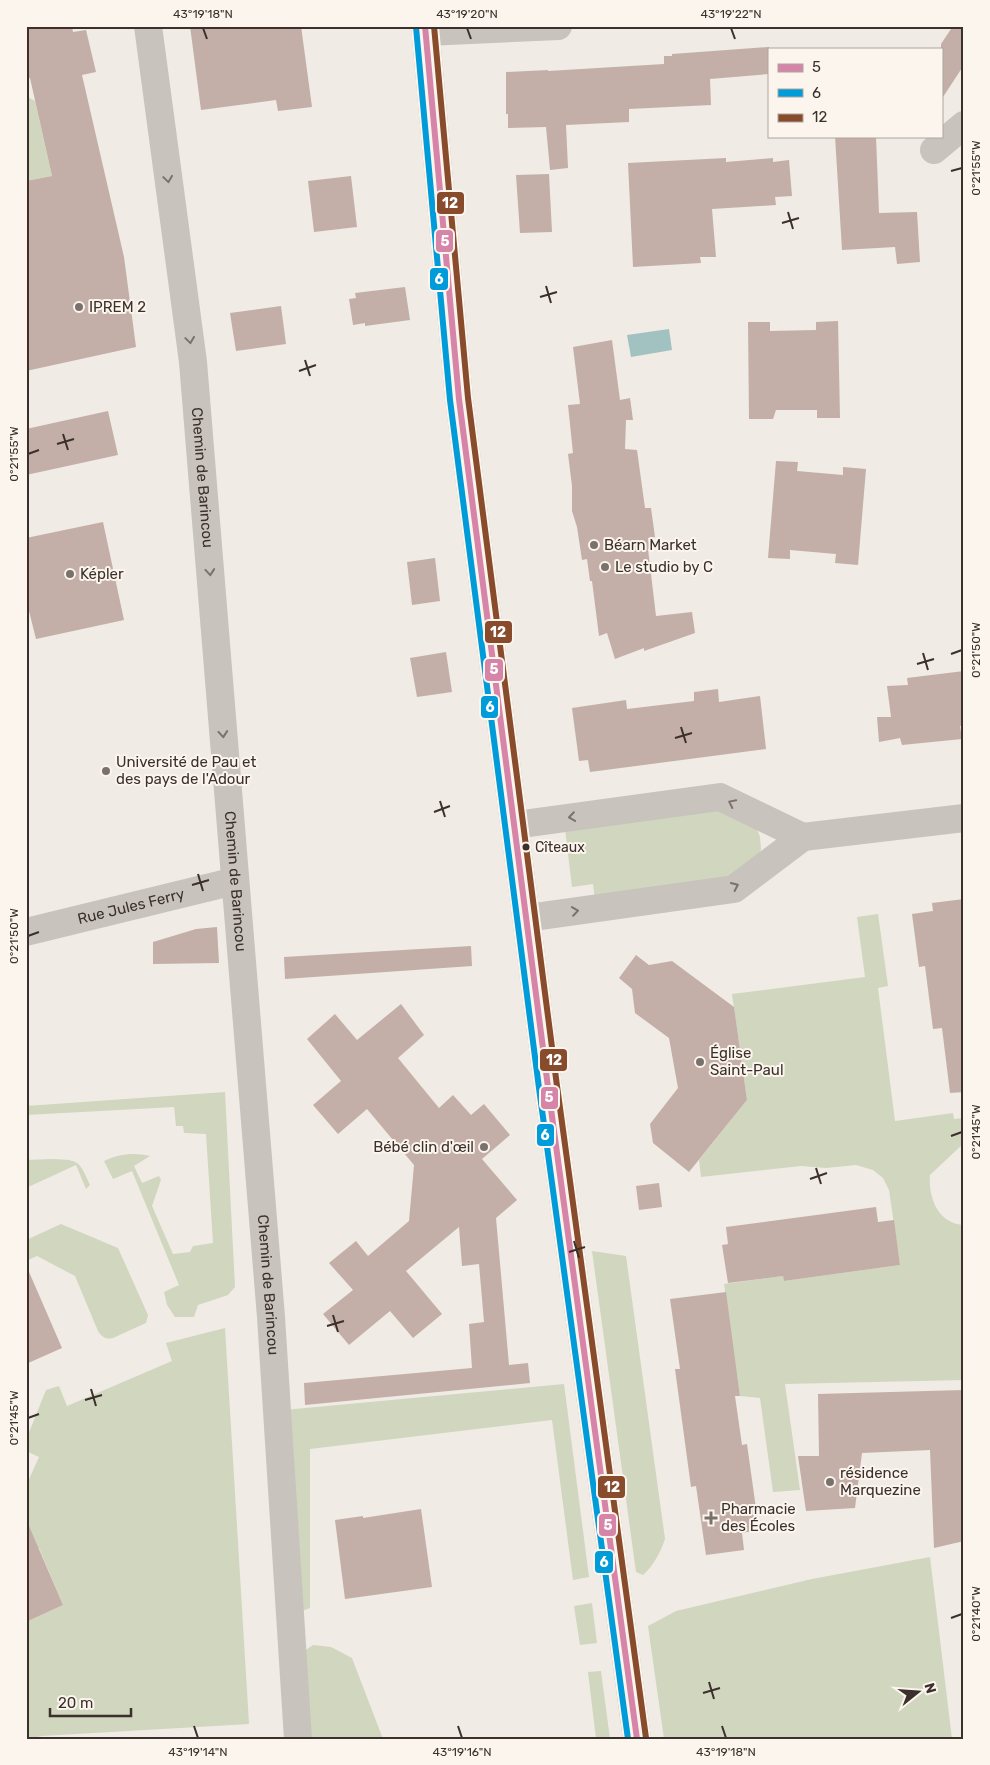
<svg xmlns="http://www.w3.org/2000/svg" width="990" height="1765" font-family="Rubik,sans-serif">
	<rect width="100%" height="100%" fill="#f0ebe5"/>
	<path fill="#d1d6bf" d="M 26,96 L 35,101 L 52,176 L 26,181 Z
		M 716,809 L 756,827 L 760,837 L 761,849 L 758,861 L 739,877 L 595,901 L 593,884 L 572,887 L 565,829 Z
		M 878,914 L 888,986 L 878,988 L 895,1121 L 953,1113 L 954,1119 L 964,1118 L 964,1143 L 930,1175 C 928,1197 938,1224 964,1225 L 964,1380 L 785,1384 L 800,1490 L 773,1492 L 760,1398 L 740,1396 L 724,1284 L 783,1276 L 784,1281 L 900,1265 L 889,1190 L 883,1178 L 873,1170 L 856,1165 L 826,1168 L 801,1166 L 701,1177 L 699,1160 L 747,1100 L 732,994 L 865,977 L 857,917 Z
		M 225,1092 L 235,1287 L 228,1295 L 198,1305 L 194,1317 L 175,1317 L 167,1305 L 164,1292 L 179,1285 L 132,1171 L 113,1179 L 104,1161 C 118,1154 135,1152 150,1156 L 134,1166 L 142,1183 L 159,1176 L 161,1180 L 152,1206 L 173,1254 L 190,1252 L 193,1246 L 213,1243 L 206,1134 L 184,1133 L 183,1126 L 176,1126 L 174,1107 L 26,1115 L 26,1106 Z
		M 53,1159 C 80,1160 79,1161 90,1185 L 86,1189 L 76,1165 L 26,1188 L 26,1183 L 29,1182 L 26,1173 L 26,1160 Z
		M 61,1224 L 118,1248 L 148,1315 L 146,1323 L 113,1338 C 106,1340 102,1337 98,1331 L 75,1276 L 37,1256 L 26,1261 L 26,1240 Z
		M 592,1251 L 626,1256 L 665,1539 C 660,1553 654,1565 643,1575 L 636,1572 Z
		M 225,1328 L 249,1724 L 42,1736 L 26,1739 L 26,1622 L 63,1605 L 39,1548 L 26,1554 L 26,1486 L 39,1457 L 26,1451 L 26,1440 L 46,1390 L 59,1386 L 67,1406 L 172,1361 L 166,1343 Z
		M 564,1384 L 589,1577 L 573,1580 L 552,1420 L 310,1449 L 310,1608 L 297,1613 L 284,1410 Z
		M 930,1557 L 952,1739 L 664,1739 L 648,1626 L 676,1611 L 812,1579 Z
		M 592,1603 L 597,1643 L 580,1645 L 574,1606 Z
		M 313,1645 L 331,1647 L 352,1658 L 383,1739 L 305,1739 L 300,1654 Z
		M 601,1671 L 610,1739 L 596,1739 L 588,1672 Z"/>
	<path fill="#a1c2c1" d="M 669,329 L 672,350 L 631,357 L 627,335 Z"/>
	<path fill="#c3afa7" d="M 26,26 L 72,26 L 73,32 L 86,30 L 96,72 L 82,75 L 124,257 L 136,347 L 26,371 L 26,181 L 52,176 L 30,78 L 26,79 Z
		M 190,26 L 301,26 L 312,107 L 278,111 L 276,100 L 201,110 Z
		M 953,26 L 964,26 L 964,65 L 941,100 L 941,44 Z
		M 769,47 L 769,74 L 710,79 L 711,105 L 629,109 L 629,122 L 566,125 L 568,168 L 550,170 L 546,127 L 508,128 L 508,114 L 506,114 L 506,72 L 548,70 L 548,71 L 664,64 L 664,56 L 672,56 L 672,54 Z
		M 835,136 L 876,136 L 879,213 L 917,212 L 920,262 L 897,264 L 895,247 L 842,250 Z
		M 726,158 L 726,162 L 773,158 L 773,162 L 789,160 L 792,196 L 775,197 L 776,205 L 712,209 L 716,257 L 700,257 L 701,263 L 633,267 L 628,163 Z
		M 549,174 L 552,232 L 520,233 L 516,175 Z
		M 351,176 L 357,227 L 314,232 L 308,181 Z
		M 405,287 L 410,320 L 365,326 L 365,323 L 353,325 L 349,299 L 356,298 L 355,293 Z
		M 281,306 L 286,344 L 236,351 L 230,313 Z
		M 838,321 L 840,418 L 817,418 L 817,410 L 776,410 L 773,419 L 749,419 L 748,322 L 770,322 L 770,331 L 816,330 L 816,322 Z
		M 612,340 L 620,400 L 630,398 L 633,420 L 626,420 L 625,449 L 637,450 L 645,508 L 651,508 L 655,537 L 648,538 L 650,549 L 648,549 L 656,616 L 692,612 L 695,633 L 644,651 L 644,648 L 615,659 L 607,633 L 599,636 L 592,581 L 590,581 L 587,559 L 582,560 L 577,527 L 572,511 L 572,486 L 568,454 L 573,453 L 568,405 L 580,404 L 573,347 Z
		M 108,411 L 118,455 L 26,475 L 26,429 Z
		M 776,461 L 798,462 L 797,471 L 843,475 L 843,467 L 866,469 L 858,565 L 835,563 L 836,554 L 790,550 L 790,559 L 768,558 Z
		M 103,522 L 124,620 L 36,639 L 29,611 L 26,611 L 26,538 Z
		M 435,558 L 440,601 L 412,605 L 407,562 Z
		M 446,652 L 452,692 L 417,697 L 410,658 Z
		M 964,671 L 964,725 L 960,726 L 962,739 L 902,745 L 900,738 L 879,742 L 877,717 L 891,717 L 887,686 L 908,685 L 907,678 Z
		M 718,689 L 719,702 L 760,696 L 766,749 L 590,772 L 588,760 L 579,761 L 572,708 L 626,700 L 627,709 L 694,701 L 694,692 Z
		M 964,899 L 964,1092 L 950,1093 L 942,1028 L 933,1029 L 925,966 L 919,967 L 912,914 L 933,911 L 932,903 Z
		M 217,927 L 219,963 L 153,964 L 153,942 L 196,929 Z
		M 471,946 L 472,966 L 285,979 L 284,957 Z
		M 636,955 L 649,965 L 672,961 L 734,1007 L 747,1100 L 689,1172 L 653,1143 L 650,1124 L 678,1088 L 669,1038 L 635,1013 L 632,989 L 619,978 Z
		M 401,1004 L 424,1035 L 398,1058 L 439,1108 L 453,1095 L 471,1115 L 484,1104 L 510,1135 L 482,1159 L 517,1200 L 496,1218 L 509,1365 L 528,1363 L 530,1383 L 305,1405 L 304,1383 L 472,1368 L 469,1324 L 484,1322 L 479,1264 L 462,1266 L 459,1227 L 406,1271 L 442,1314 L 413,1338 L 390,1311 L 349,1345 L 323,1314 L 353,1290 L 329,1263 L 356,1241 L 368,1256 L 409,1221 L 414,1165 L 367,1109 L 338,1134 L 313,1105 L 341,1081 L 307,1039 L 335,1014 L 357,1040 Z
		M 659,1183 L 662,1207 L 639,1210 L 636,1186 Z
		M 876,1207 L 878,1222 L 894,1220 L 900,1265 L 784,1281 L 783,1276 L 728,1283 L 722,1245 L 728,1244 L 726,1227 Z
		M 26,1265 L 62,1348 L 26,1364 Z
		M 726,1292 L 740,1396 L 735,1396 L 742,1445 L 747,1444 L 759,1530 L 742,1533 L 744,1550 L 706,1555 L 696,1486 L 691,1487 L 675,1369 L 680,1369 L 670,1299 Z
		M 964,1390 L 964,1541 L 934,1548 L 930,1450 L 862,1453 L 855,1508 L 806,1511 L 798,1456 L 819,1456 L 818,1394 Z
		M 421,1509 L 432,1587 L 345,1599 L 335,1520 L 363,1516 L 363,1518 Z
		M 26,1519 L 63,1605 L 26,1622 Z"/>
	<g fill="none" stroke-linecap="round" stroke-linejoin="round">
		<g stroke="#c9c3be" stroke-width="28">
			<path id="s1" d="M 148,26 L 193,362 L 271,1317 L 298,1739"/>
			<path d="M 426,32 L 558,26"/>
			<path d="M 934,150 L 964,125"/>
			<path d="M 515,825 L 720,797 L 803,837 L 734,889 L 527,918"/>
			<path d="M 803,837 L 964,818"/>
			<path id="s2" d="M 26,932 L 235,881"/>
		</g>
		<path stroke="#bab3ae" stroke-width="28" d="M 425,26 L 459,399 L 548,1087 L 637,1739"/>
		<defs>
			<path id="bus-1" d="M 425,26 L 459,399 L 548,1087 L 637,1739"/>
			<path id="bus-2" d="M 416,27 L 450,400 L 539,1088 L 628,1739"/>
			<path id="bus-3" d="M 434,26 L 468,398 L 557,1086 L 646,1738"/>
		</defs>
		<use href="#bus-1" stroke="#fbf5ee" stroke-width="10"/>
		<use href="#bus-2" stroke="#fbf5ee" stroke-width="10"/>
		<use href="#bus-3" stroke="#fbf5ee" stroke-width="10"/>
		<use href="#bus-1" stroke="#d684a7" stroke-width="6"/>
		<use href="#bus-2" stroke="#009bd9" stroke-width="6"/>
		<use href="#bus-3" stroke="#884b2c" stroke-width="6"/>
	</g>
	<defs><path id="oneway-chevron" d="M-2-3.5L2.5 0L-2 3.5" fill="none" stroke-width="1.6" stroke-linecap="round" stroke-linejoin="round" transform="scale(1.25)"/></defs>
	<g stroke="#7b726d">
		<use href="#oneway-chevron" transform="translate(168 179) rotate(82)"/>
		<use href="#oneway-chevron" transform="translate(190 340) rotate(82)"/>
		<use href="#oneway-chevron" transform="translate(210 572) rotate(85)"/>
		<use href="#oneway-chevron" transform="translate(223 734) rotate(85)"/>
		<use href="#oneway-chevron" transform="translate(732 803) rotate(-154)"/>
		<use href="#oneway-chevron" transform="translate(572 817) rotate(172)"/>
		<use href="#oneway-chevron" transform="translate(735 886) rotate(-25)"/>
		<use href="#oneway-chevron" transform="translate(575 911) rotate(-8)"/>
	</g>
	<path fill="none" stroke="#3b302b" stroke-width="2" d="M 203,28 L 207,39M 467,28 L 471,39M 731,28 L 735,39M 951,171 L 962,168M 788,212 L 793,229M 782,223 L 799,218M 546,286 L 551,303M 540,297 L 557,292M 305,360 L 310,376M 299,371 L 316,365M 63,434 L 68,450M 57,444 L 74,439M 28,454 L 39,450M 923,653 L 928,670M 951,654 L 962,650M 917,664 L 934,659M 681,727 L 686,743M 675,738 L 692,733M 440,801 L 445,817M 434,812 L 450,806M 198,874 L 203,891M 192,885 L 209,880M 28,936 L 39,932M 951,1136 L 962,1132M 816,1168 L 821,1184M 810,1179 L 827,1173M 574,1241 L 579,1258M 569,1252 L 585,1247M 333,1315 L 338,1332M 327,1326 L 344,1321M 91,1389 L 96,1406M 85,1400 L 102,1395M 28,1418 L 39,1414M 951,1618 L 962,1614M 709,1682 L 714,1699M 703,1693 L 720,1688M 194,1726 L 198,1738M 458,1726 L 462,1738M 722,1726 L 726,1738"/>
	<g fill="#7a716c" stroke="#fbf5ee" stroke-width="2">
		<circle cx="79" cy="307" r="5"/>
		<circle cx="594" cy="545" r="5"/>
		<circle cx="605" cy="567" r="5"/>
		<circle cx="70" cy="574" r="5"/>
		<circle cx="106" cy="771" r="5"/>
		<circle cx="700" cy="1062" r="5"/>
		<circle cx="484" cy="1147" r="5"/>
		<circle cx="830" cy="1482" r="5"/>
		<path d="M708.5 1510.5h5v5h5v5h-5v5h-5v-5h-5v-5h5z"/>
	</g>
	<circle fill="#3b302b" stroke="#fbf5ee" stroke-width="2" cx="526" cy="847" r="4.5"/>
	<g text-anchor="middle" stroke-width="4" stroke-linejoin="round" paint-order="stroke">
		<g font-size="14" fill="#3b302b" stroke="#fbf5ee" text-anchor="start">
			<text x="535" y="852">Cîteaux</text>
		</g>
		<g font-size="15" fill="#3b302b" stroke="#fbf5ee" text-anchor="start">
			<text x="89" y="312">IPREM 2</text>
			<text x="604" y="550">Béarn Market</text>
			<text x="615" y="572">Le studio by C</text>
			<text x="80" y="579">Képler</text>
			<text x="116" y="767">Université de Pau et<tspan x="116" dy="17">des pays de l'Adour</tspan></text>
			<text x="710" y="1058">Église<tspan x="710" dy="17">Saint-Paul</tspan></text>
			<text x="474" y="1152" text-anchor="end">Bébé clin d'œil</text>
			<text x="840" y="1478">résidence<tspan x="840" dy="17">Marquezine</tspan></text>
			<text x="721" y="1514">Pharmacie<tspan x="721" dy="17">des Écoles</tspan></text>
		</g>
		<g font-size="15" fill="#3b302b" stroke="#fbf5ee">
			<text dy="5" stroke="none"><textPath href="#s1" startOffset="455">Chemin de Barincou</textPath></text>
			<text dy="5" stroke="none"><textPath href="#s1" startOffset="860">Chemin de Barincou</textPath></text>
			<text dy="5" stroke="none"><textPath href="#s2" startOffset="108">Rue Jules Ferry</textPath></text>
			<text dy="5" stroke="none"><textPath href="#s1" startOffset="1265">Chemin de Barincou</textPath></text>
		</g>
	</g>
	<g stroke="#fbf5ee" stroke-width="2">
		<rect x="436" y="191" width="29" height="24" rx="5" fill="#884b2c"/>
		<rect x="435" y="229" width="19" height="24" rx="5" fill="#d684a7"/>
		<rect x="429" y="267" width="20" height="24" rx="5" fill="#009bd9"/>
		<rect x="484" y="620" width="29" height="24" rx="5" fill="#884b2c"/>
		<rect x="484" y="658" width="20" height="24" rx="5" fill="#d684a7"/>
		<rect x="480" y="695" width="19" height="24" rx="5" fill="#009bd9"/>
		<rect x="539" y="1048" width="29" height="24" rx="5" fill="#884b2c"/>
		<rect x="540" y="1086" width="19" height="24" rx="5" fill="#d684a7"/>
		<rect x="536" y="1123" width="19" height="24" rx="5" fill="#009bd9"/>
		<rect x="597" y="1475" width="29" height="24" rx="5" fill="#884b2c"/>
		<rect x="598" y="1513" width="19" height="24" rx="5" fill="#d684a7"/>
		<rect x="594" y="1550" width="20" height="24" rx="5" fill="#009bd9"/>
	</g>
	<g font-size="14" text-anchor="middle" font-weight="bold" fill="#fff">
		<text x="450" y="208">12</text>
		<text x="445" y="246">5</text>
		<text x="439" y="284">6</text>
		<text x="498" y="637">12</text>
		<text x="494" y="674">5</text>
		<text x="490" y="712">6</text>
		<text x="554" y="1065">12</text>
		<text x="549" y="1102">5</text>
		<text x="545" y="1140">6</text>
		<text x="612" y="1492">12</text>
		<text x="608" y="1530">5</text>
		<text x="604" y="1567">6</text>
	</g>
	<rect width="990" height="1765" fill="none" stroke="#fbf5ee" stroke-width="55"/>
	<rect x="768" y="48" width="175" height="90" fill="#fbf5ee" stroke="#aea6a0"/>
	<rect x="778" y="64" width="25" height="8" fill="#d684a7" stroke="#aea6a0"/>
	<text x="812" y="72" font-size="15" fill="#3b302b">5</text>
	<rect x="778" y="89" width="25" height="8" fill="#009bd9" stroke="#aea6a0"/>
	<text x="812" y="98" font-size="15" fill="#3b302b">6</text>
	<rect x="778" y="114" width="25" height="8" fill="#884b2c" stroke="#aea6a0"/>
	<text x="812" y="122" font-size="15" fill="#3b302b">12</text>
	<g transform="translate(918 1692) rotate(73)" stroke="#fbf5ee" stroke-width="4" paint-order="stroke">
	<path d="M0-4L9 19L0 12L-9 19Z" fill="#3b302b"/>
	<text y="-8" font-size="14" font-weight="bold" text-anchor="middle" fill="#3b302b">N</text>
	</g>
	<path d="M50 1708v8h81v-8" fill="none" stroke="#3b302b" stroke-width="2.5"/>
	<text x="58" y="1708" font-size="15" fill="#3b302b" stroke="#fbf5ee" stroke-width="4" paint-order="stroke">20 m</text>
	<rect x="28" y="28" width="934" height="1710" fill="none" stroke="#3b302b" stroke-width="2"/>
	<g font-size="12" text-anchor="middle" fill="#3b302b">
		<text x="203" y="18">43°19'18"N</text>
		<text x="467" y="18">43°19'20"N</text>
		<text x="731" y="18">43°19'22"N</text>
		<text transform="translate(976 168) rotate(-90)" y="4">0°21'55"W</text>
		<text transform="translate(14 454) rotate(-90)" y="4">0°21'55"W</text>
		<text transform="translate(976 650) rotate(-90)" y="4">0°21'50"W</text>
		<text transform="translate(14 936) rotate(-90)" y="4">0°21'50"W</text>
		<text transform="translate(976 1132) rotate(-90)" y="4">0°21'45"W</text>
		<text transform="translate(14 1418) rotate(-90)" y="4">0°21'45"W</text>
		<text transform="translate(976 1614) rotate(-90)" y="4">0°21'40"W</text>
		<text x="198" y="1756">43°19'14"N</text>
		<text x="462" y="1756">43°19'16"N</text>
		<text x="726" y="1756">43°19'18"N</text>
	</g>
</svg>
